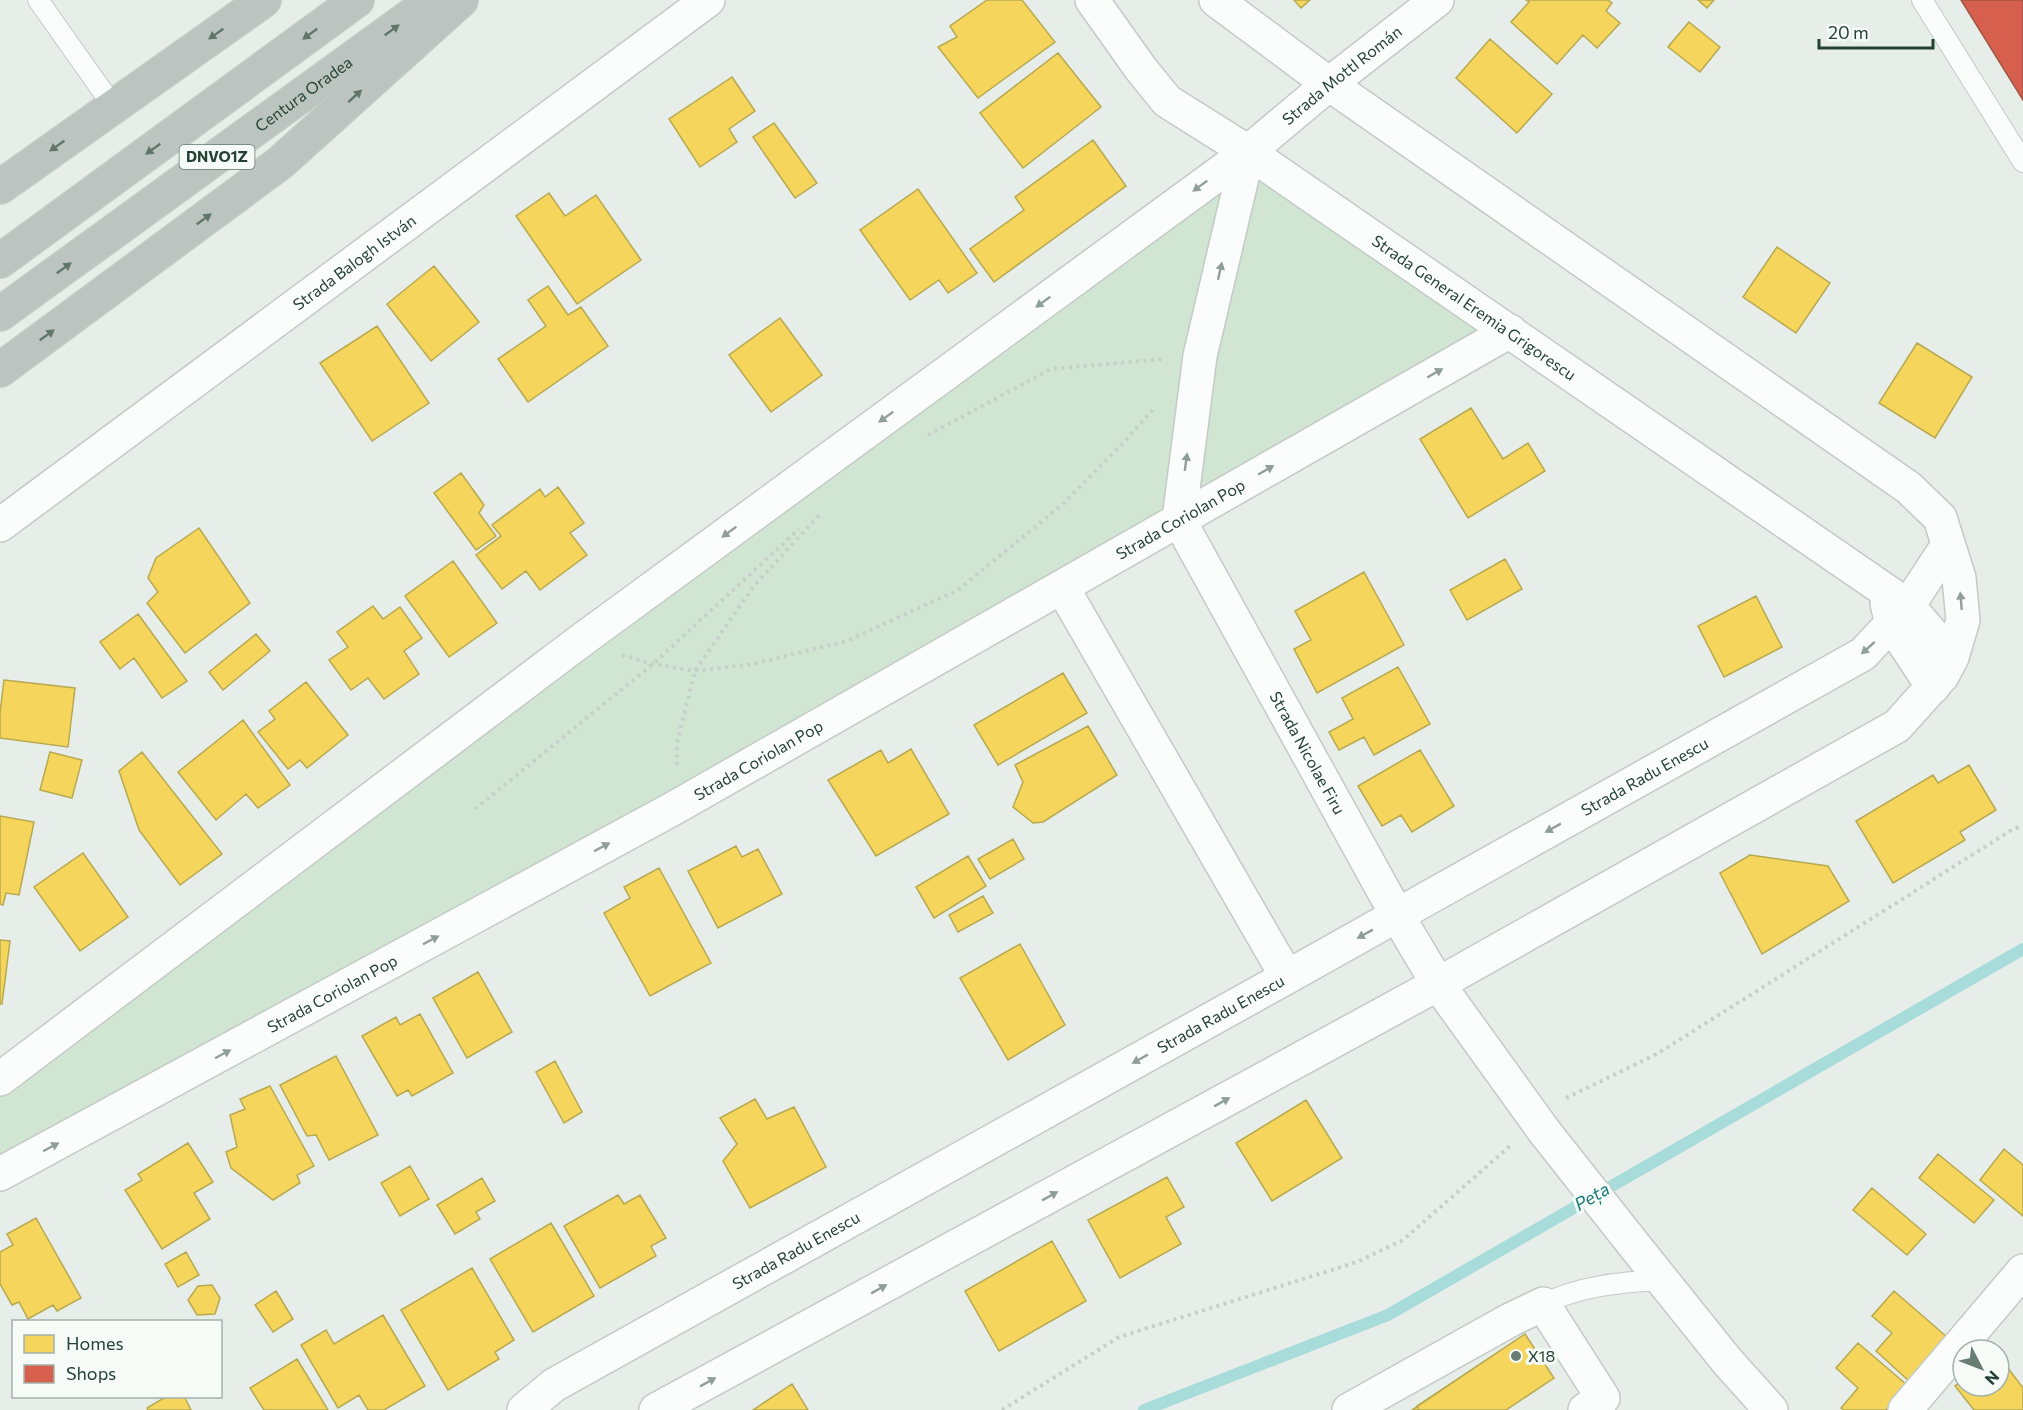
<svg xmlns="http://www.w3.org/2000/svg" width="2023" height="1410" font-family="Commissioner,sans-serif">
	<rect width="100%" height="100%" fill="#e7ede9"/>
	<path fill="#d0e6d2" d="M 1248,152 L 1510,331 L 0,1174 L 0,1079 Z"/>
	<path fill="#f6d55c" stroke="#b7a950" stroke-width="1.5" d="M 987,0 L 1022,0 L 1055,42 L 978,98 L 938,47 L 957,37 L 950,26 Z
		M 1294,0 L 1310,0 L 1301,8 Z
		M 1526,0 L 1608,0 L 1612,3 L 1606,11 L 1620,23 L 1597,48 L 1583,35 L 1557,64 L 1511,22 L 1529,2 Z
		M 1698,0 L 1714,0 L 1707,8 Z
		M 1689,22 L 1720,47 L 1700,72 L 1668,47 Z
		M 1490,39 L 1552,94 L 1517,133 L 1456,78 Z
		M 1058,53 L 1101,107 L 1023,168 L 980,113 Z
		M 732,77 L 755,111 L 729,129 L 737,142 L 700,167 L 669,119 Z
		M 774,123 L 817,183 L 795,198 L 753,137 Z
		M 1093,140 L 1126,186 L 994,282 L 970,249 L 1024,210 L 1015,197 Z
		M 918,189 L 977,273 L 948,293 L 939,280 L 910,300 L 860,230 Z
		M 549,193 L 565,216 L 596,195 L 641,260 L 577,304 L 516,216 Z
		M 1777,247 L 1830,283 L 1796,333 L 1743,297 Z
		M 434,266 L 479,322 L 431,361 L 387,304 Z
		M 548,286 L 568,315 L 581,307 L 608,346 L 528,402 L 498,359 L 546,326 L 528,300 Z
		M 780,318 L 822,375 L 771,412 L 729,355 Z
		M 377,326 L 429,403 L 372,441 L 320,363 Z
		M 1917,343 L 1972,377 L 1935,438 L 1879,403 Z
		M 1471,408 L 1503,459 L 1528,443 L 1545,471 L 1468,518 L 1420,439 Z
		M 461,473 L 484,505 L 479,513 L 496,536 L 476,550 L 434,493 Z
		M 558,487 L 584,523 L 570,533 L 587,555 L 540,590 L 526,571 L 502,589 L 476,555 L 501,536 L 492,525 L 540,489 L 545,497 Z
		M 199,528 L 250,603 L 185,653 L 147,603 L 158,592 L 148,578 L 156,558 Z
		M 1505,559 L 1522,589 L 1467,620 L 1450,590 Z
		M 453,561 L 497,623 L 449,657 L 405,596 Z
		M 1364,572 L 1404,645 L 1317,693 L 1294,649 L 1311,640 L 1295,611 Z
		M 1756,596 L 1782,647 L 1724,677 L 1698,626 Z
		M 373,606 L 383,619 L 400,607 L 422,638 L 404,651 L 419,674 L 384,699 L 368,678 L 351,690 L 329,660 L 348,647 L 337,632 Z
		M 138,614 L 187,681 L 162,698 L 134,658 L 120,669 L 100,642 Z
		M 256,634 L 270,651 L 223,690 L 209,672 Z
		M 1398,667 L 1430,724 L 1374,755 L 1364,737 L 1339,750 L 1329,732 L 1353,719 L 1342,698 Z
		M 1063,673 L 1087,713 L 998,765 L 974,725 Z
		M 4,680 L 75,688 L 68,747 L 0,738 L 0,713 Z
		M 306,682 L 348,735 L 307,768 L 300,760 L 288,769 L 258,732 L 275,719 L 269,711 Z
		M 243,720 L 290,785 L 258,808 L 246,794 L 216,820 L 178,772 Z
		M 1088,726 L 1117,775 L 1043,822 L 1033,823 L 1013,807 L 1023,782 L 1015,765 Z
		M 911,749 L 949,814 L 876,856 L 828,780 L 881,750 L 888,763 Z
		M 1420,750 L 1454,806 L 1412,832 L 1401,815 L 1382,826 L 1358,786 Z
		M 50,752 L 82,760 L 72,798 L 40,790 Z
		M 142,752 L 222,854 L 180,885 L 139,830 L 119,771 Z
		M 1969,765 L 1996,810 L 1960,832 L 1965,840 L 1893,883 L 1856,821 L 1933,775 L 1938,783 Z
		M 0,816 L 34,822 L 19,895 L 6,893 L 3,905 L 0,904 Z
		M 1013,839 L 1024,859 L 990,879 L 978,859 Z
		M 736,846 L 742,857 L 758,849 L 782,894 L 718,928 L 688,871 Z
		M 83,853 L 128,917 L 80,951 L 34,887 Z
		M 1750,855 L 1828,866 L 1849,901 L 1762,954 L 1720,873 Z
		M 968,856 L 986,886 L 934,918 L 916,887 Z
		M 659,868 L 711,963 L 650,996 L 604,913 L 630,898 L 624,887 Z
		M 983,896 L 993,913 L 958,932 L 949,915 Z
		M 0,940 L 10,941 L 2,1004 L 0,1004 Z
		M 1020,944 L 1065,1025 L 1008,1060 L 960,978 Z
		M 478,972 L 512,1032 L 467,1058 L 433,998 Z
		M 420,1014 L 453,1073 L 412,1096 L 408,1090 L 397,1096 L 362,1036 L 396,1017 L 400,1025 Z
		M 336,1056 L 378,1135 L 329,1160 L 316,1135 L 307,1136 L 280,1085 Z
		M 555,1061 L 582,1112 L 564,1123 L 536,1072 Z
		M 270,1086 L 314,1166 L 297,1175 L 300,1183 L 273,1200 L 231,1168 L 226,1152 L 237,1147 L 230,1115 L 245,1109 L 240,1099 Z
		M 755,1099 L 767,1119 L 794,1107 L 826,1167 L 750,1208 L 723,1161 L 737,1144 L 720,1118 Z
		M 1306,1100 L 1342,1158 L 1272,1201 L 1236,1143 Z
		M 188,1143 L 213,1182 L 194,1193 L 210,1219 L 162,1249 L 125,1190 L 142,1180 L 138,1174 Z
		M 2004,1149 L 2023,1165 L 2023,1216 L 1980,1180 Z
		M 1938,1154 L 1994,1200 L 1974,1223 L 1919,1178 Z
		M 410,1166 L 429,1199 L 400,1216 L 381,1183 Z
		M 1167,1177 L 1184,1207 L 1166,1217 L 1181,1244 L 1120,1278 L 1088,1220 Z
		M 482,1178 L 495,1201 L 476,1212 L 480,1219 L 455,1234 L 437,1205 Z
		M 1872,1188 L 1926,1234 L 1907,1255 L 1853,1210 Z
		M 618,1195 L 624,1204 L 640,1195 L 666,1238 L 651,1246 L 656,1256 L 600,1288 L 564,1226 Z
		M 36,1218 L 81,1298 L 57,1311 L 53,1305 L 28,1319 L 19,1302 L 12,1305 L 0,1284 L 0,1252 L 13,1245 L 7,1234 Z
		M 551,1223 L 594,1296 L 533,1332 L 490,1259 Z
		M 1052,1241 L 1086,1301 L 999,1351 L 965,1291 Z
		M 186,1252 L 199,1275 L 178,1287 L 165,1264 Z
		M 472,1268 L 514,1340 L 495,1352 L 499,1359 L 448,1390 L 401,1310 Z
		M 212,1285 L 220,1298 L 215,1314 L 197,1315 L 188,1300 L 198,1286 Z
		M 276,1291 L 293,1319 L 273,1332 L 255,1305 Z
		M 1894,1291 L 1947,1337 L 1909,1381 L 1876,1351 L 1892,1333 L 1872,1316 Z
		M 383,1315 L 425,1386 L 384,1410 L 368,1410 L 359,1395 L 338,1408 L 301,1345 L 326,1330 L 334,1344 Z
		M 1525,1334 L 1554,1378 L 1506,1410 L 1412,1410 Z
		M 1525,1334 L 1554,1378 L 1506,1410 L 1419,1410 L 1417,1406 Z
		M 1858,1343 L 1907,1385 L 1886,1410 L 1844,1410 L 1841,1408 L 1858,1388 L 1836,1368 Z
		M 1999,1356 L 2023,1388 L 2023,1410 L 1974,1410 L 1955,1386 L 1963,1380 L 1963,1386 L 1999,1386 Z
		M 297,1359 L 328,1410 L 264,1410 L 250,1388 Z
		M 792,1384 L 808,1410 L 753,1410 Z
		M 167,1396 L 184,1396 L 191,1410 L 148,1410 L 147,1408 Z"/>
	<path fill="#d6604d" stroke="#a05745" stroke-width="1.5" d="M 1961,0 L 2023,0 L 2023,100 Z"/>
	<g fill="none" stroke-linecap="round" stroke-linejoin="round">
		<path stroke="#a7dcda" stroke-width="12" d="M 1144,1410 L 1388,1315 L 2023,949"/>
		<defs>
			<path id="lane" d="M 38,0 L 113,106
				M 1922,0 L 2023,162
				M 1543,1304 C 1581,1286 1620,1282 1662,1280"/>
			<g id="street">
				<path id="s1" d="M 1092,0 L 1141,69 L 1167,101 L 1248,152 L 1908,606 L 1952,657"/>
				<path id="s2" d="M 1179,520 L 1397,915 L 1438,984 L 1544,1131 L 1634,1245 L 1727,1361 L 1771,1410"/>
				<path d="M 1179,520 L 1200,356 L 1248,152"/>
				<path id="s3" d="M 0,525 L 708,0"/>
				<path d="M 1062,587 L 1287,977"/>
				<path d="M 1887,603 L 1892,625 L 1933,687"/>
				<path id="s4" d="M 0,1079 L 579,642 L 1248,152 L 1329,84 L 1437,0"/>
				<path id="s5" d="M 0,1174 L 676,807 L 1510,331"/>
				<path id="s6" d="M 524,1410 L 554,1385 L 1287,977 L 1863,654 L 1908,606 L 1948,545"/>
				<path d="M 656,1410 L 1438,984 L 1897,726 L 1942,676 L 1952,657 L 1963,620 L 1959,578 L 1940,518 L 1909,488 L 1329,84 L 1216,0"/>
				<path d="M 1349,1410 L 1510,1320 L 1543,1304 L 1603,1398 L 1585,1410"/>
				<path d="M 1905,1410 L 2023,1271"/>
			</g>
			<g id="highway">
				<path d="M 0,187 L 264,0"/>
				<path d="M 0,261 L 357,0"/>
				<path id="s7" d="M 0,314 L 433,0"/>
				<path d="M 0,370 L 280,163 L 461,0"/>
			</g>
		</defs>
		<use href="#lane" stroke="#c4cac6" stroke-width="22"/>
		<use href="#street" stroke="#c4cac6" stroke-width="36"/>
		<use href="#highway" stroke="#c2ccc6" stroke-width="36"/>
		<path stroke="#c6cfc9" stroke-width="4" stroke-dasharray="3 4.5" stroke-linecap="butt" d="M 928,435 L 1051,369 L 1164,359
			M 622,655 L 653,664 L 695,671 L 753,664 L 847,641 L 958,590 L 1063,504 L 1124,442 L 1155,407
			M 677,765 L 677,743 L 695,671 L 753,587 L 821,513
			M 475,809 L 653,664 L 799,529
			M 1566,1098 L 1657,1054 L 2010,831 L 2023,825
			M 1002,1410 L 1119,1337 L 1357,1262 L 1403,1240 L 1510,1146"/>
		<use href="#lane" stroke="#fbfcfc" stroke-width="20"/>
		<use href="#street" stroke="#fbfcfc" stroke-width="33"/>
		<use href="#highway" stroke="#bbc4c0" stroke-width="33"/>
	</g>
	<defs><path id="oneway-solid" d="M-6-.8H1V-3.2L6.5 0L1 3.2V.8H-6Z" transform="scale(1.5)"/></defs>
	<g fill="#60766b">
		<use href="#oneway-solid" transform="translate(392 30) rotate(-36)"/>
		<use href="#oneway-solid" transform="translate(216 34) rotate(145)"/>
		<use href="#oneway-solid" transform="translate(310 34) rotate(144)"/>
		<use href="#oneway-solid" transform="translate(355 96) rotate(-42)"/>
		<use href="#oneway-solid" transform="translate(57 146) rotate(145)"/>
		<use href="#oneway-solid" transform="translate(153 149) rotate(144)"/>
		<use href="#oneway-solid" transform="translate(204 219) rotate(-36)"/>
		<use href="#oneway-solid" transform="translate(64 268) rotate(-36)"/>
		<use href="#oneway-solid" transform="translate(47 335) rotate(-36)"/>
	</g>
	<g fill="#8f9f98">
		<use href="#oneway-solid" transform="translate(1200 186) rotate(144)"/>
		<use href="#oneway-solid" transform="translate(1220 271) rotate(-77)"/>
		<use href="#oneway-solid" transform="translate(1043 302) rotate(144)"/>
		<use href="#oneway-solid" transform="translate(1435 373) rotate(-30)"/>
		<use href="#oneway-solid" transform="translate(886 417) rotate(144)"/>
		<use href="#oneway-solid" transform="translate(1186 462) rotate(-82)"/>
		<use href="#oneway-solid" transform="translate(1266 470) rotate(-30)"/>
		<use href="#oneway-solid" transform="translate(729 532) rotate(144)"/>
		<use href="#oneway-solid" transform="translate(1961 601) rotate(-95)"/>
		<use href="#oneway-solid" transform="translate(1868 648) rotate(138)"/>
		<use href="#oneway-solid" transform="translate(1553 828) rotate(151)"/>
		<use href="#oneway-solid" transform="translate(602 847) rotate(-28)"/>
		<use href="#oneway-solid" transform="translate(1365 934) rotate(151)"/>
		<use href="#oneway-solid" transform="translate(431 940) rotate(-28)"/>
		<use href="#oneway-solid" transform="translate(223 1054) rotate(-28)"/>
		<use href="#oneway-solid" transform="translate(1140 1059) rotate(151)"/>
		<use href="#oneway-solid" transform="translate(1222 1102) rotate(-29)"/>
		<use href="#oneway-solid" transform="translate(51 1147) rotate(-28)"/>
		<use href="#oneway-solid" transform="translate(1050 1196) rotate(-29)"/>
		<use href="#oneway-solid" transform="translate(879 1289) rotate(-29)"/>
		<use href="#oneway-solid" transform="translate(708 1382) rotate(-29)"/>
	</g>
	<circle fill="#687e73" stroke="#f6fbf7" stroke-width="2" cx="1516" cy="1356" r="6"/>
	<g text-anchor="middle" stroke-width="6" stroke-linejoin="round" paint-order="stroke">
		<rect fill="#f6fbf7" stroke="#627a6e" stroke-width="1.5" x="179.5" y="145" width="75" height="24" rx="4.5"/>
		<g font-size="15" font-weight="bold" fill="#234233">
			<text x="217" y="162">DNVO1Z</text>
		</g>
		<g font-size="16" fill="#234233" stroke="#f6fbf7">
			<text dy="6" stroke="none"><textPath href="#s4" startOffset="1676">Strada Mottl Román</textPath></text>
			<text dy="6" stroke="none"><textPath href="#s7" startOffset="375">Centura Oradea</textPath></text>
			<text dy="6" stroke="none"><textPath href="#s3" startOffset="441">Strada Balogh István</textPath></text>
			<text dy="6" stroke="none"><textPath href="#s1" startOffset="496">Strada General Eremia Grigorescu</textPath></text>
			<text dy="6" stroke="none"><textPath href="#s5" startOffset="1350">Strada Coriolan Pop</textPath></text>
			<text dy="6" stroke="none"><textPath href="#s2" startOffset="266">Strada Nicolae Firu</textPath></text>
			<text dy="6" stroke="none"><textPath href="#s5" startOffset="864">Strada Coriolan Pop</textPath></text>
			<text dy="6" stroke="none"><textPath href="#s6" startOffset="1288">Strada Radu Enescu</textPath></text>
			<text dy="6" stroke="none"><textPath href="#s5" startOffset="378">Strada Coriolan Pop</textPath></text>
			<text dy="6" stroke="none"><textPath href="#s6" startOffset="802">Strada Radu Enescu</textPath></text>
			<text dy="6" stroke="none"><textPath href="#s6" startOffset="316">Strada Radu Enescu</textPath></text>
		</g>
		<g font-size="16" fill="#234233" stroke="#f6fbf7" text-anchor="start">
			<text x="1528" y="1362">X18</text>
		</g>
		<g font-size="18" font-style="italic" fill="#197b7a" stroke="#f6fbf7">
			<text transform="translate(1592 1197) rotate(-30)" y="6">Peța</text>
		</g>
	</g>
	<rect x="12" y="1320" width="210" height="78" fill="#f6fbf7" stroke="#a2b1a9" stroke-width="1.5"/>
	<rect x="24" y="1335" width="30" height="18" fill="#f6d55c" stroke="#a2b1a9" stroke-width="1.5"/>
	<text x="66" y="1350" font-size="18" fill="#234233">Homes</text>
	<rect x="24" y="1365" width="30" height="18" fill="#d6604d" stroke="#a2b1a9" stroke-width="1.5"/>
	<text x="66" y="1380" font-size="18" fill="#234233">Shops</text>
	<g transform="translate(1981 1368) rotate(132)"><circle r="28" fill="#f6fbf7" stroke="#a2b1a9" stroke-width="1.5"/>
	<path d="M0-4.5L10 22L0 15L-10 22Z" fill="#687e73"/>
	<text y="-9" font-size="16" font-weight="bold" text-anchor="middle" fill="#234233">N</text>
	</g>
	<path d="M1819 39v9h114v-9" fill="none" stroke="#234233" stroke-width="3"/>
	<text x="1828" y="39" font-size="18" fill="#234233" stroke="#f6fbf7" stroke-width="4.5" paint-order="stroke">20 m</text>
</svg>
